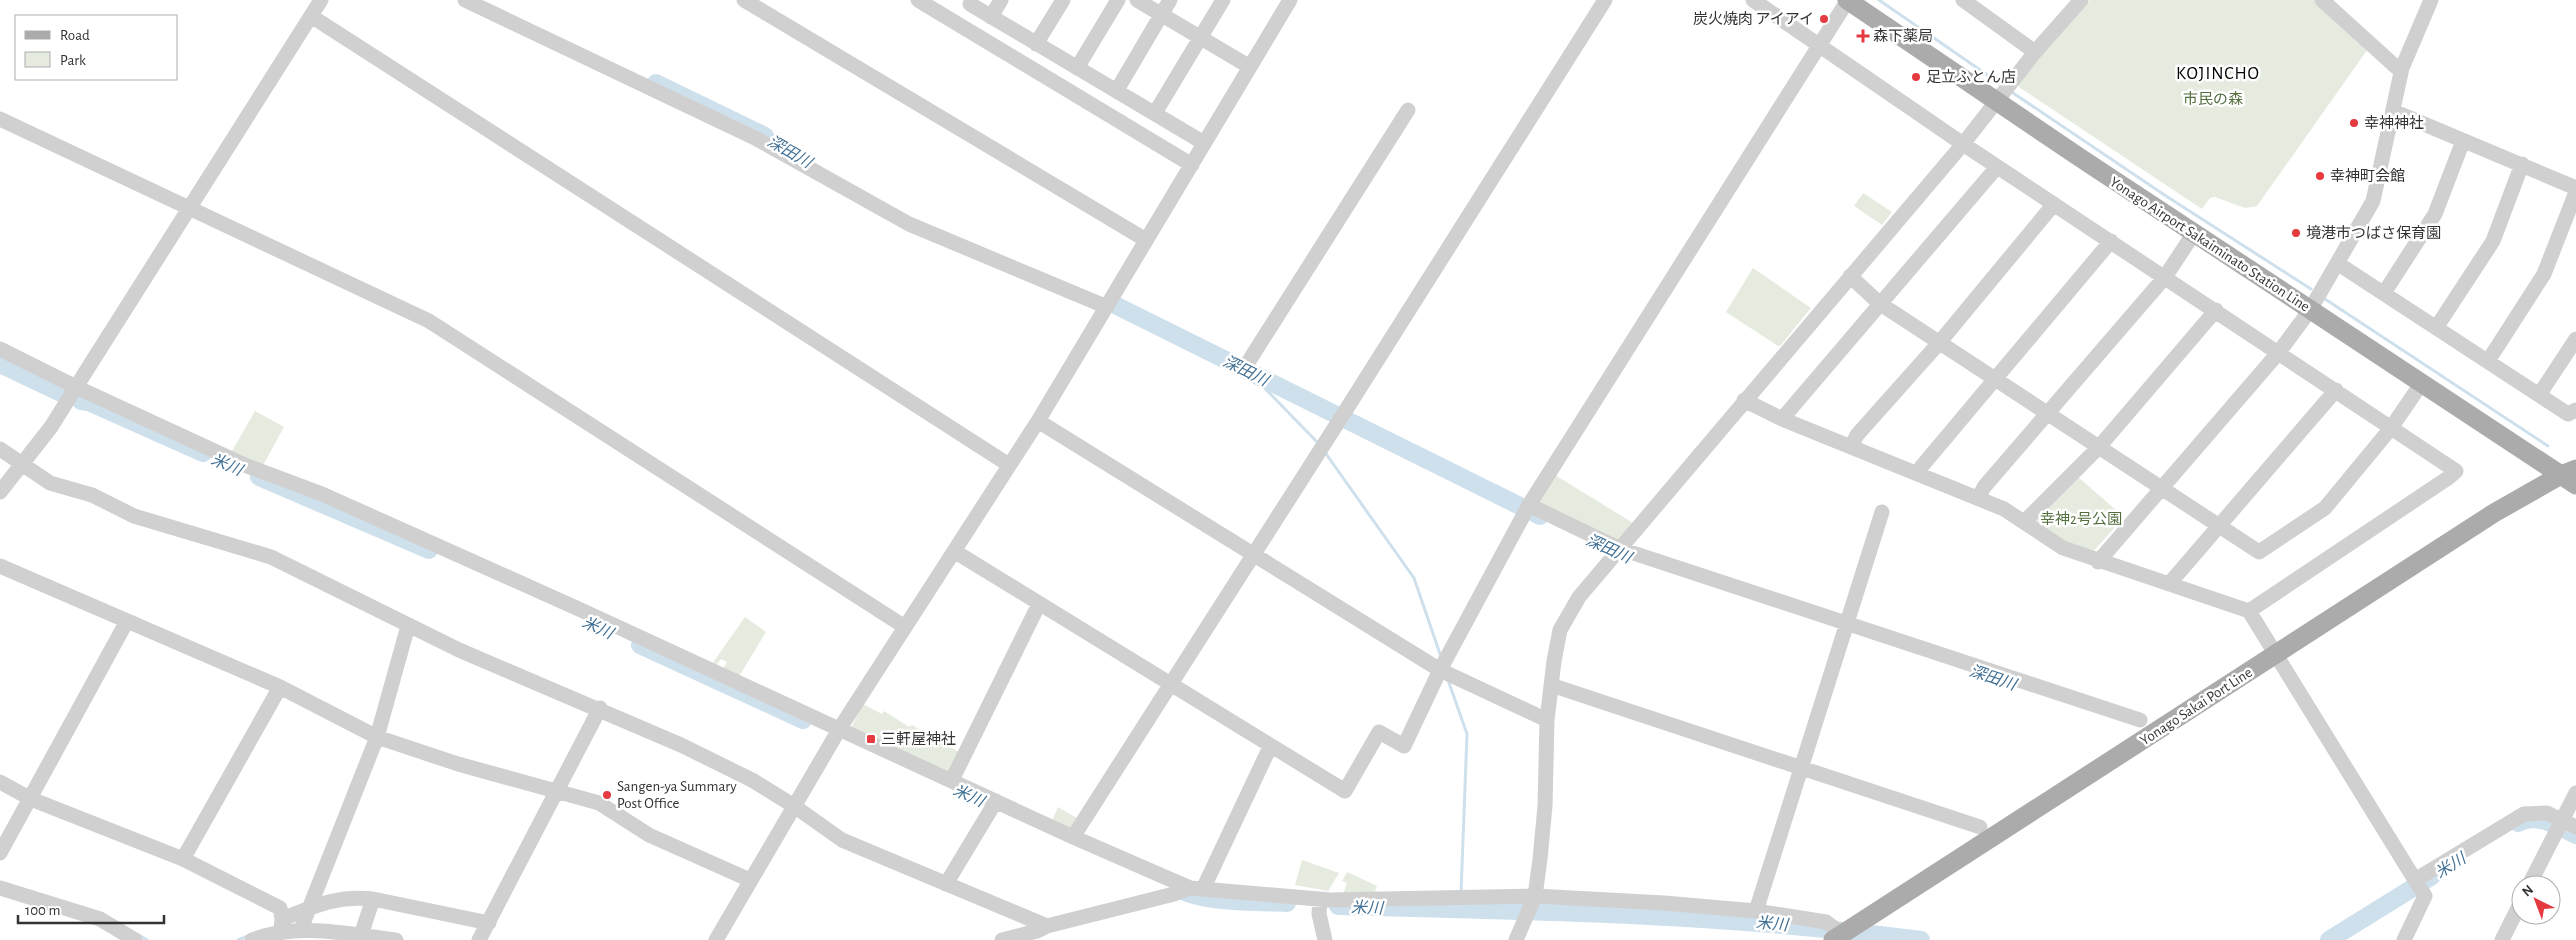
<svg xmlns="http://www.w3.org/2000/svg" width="2576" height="940" font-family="'Alegreya Sans','Noto Sans JP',sans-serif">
	<rect width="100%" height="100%" fill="#fff"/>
	<path fill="#e5ebdf" d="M 2090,0 L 2318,0 L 2370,46 L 2257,206 L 2245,208 L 2215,197 L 2210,198 L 2202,209 L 2019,87 L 2018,82 Z
		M 1863,193 L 1892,212 L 1882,225 L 1854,206 Z
		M 1753,268 L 1811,308 L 1781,345 L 1778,346 L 1726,312 Z
		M 255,411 L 284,427 L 262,467 L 231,453 Z
		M 1555,475 L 1633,523 L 1615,544 L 1536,503 Z
		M 2077,476 L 2124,517 L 2091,554 C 2073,548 2041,539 2035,517 Z
		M 745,617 L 766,632 L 738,678 L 722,671 L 727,662 L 721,659 L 714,668 L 710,667 Z
		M 863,704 L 882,714 L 884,711 L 909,727 L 912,725 L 962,754 L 952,774 L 851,728 Z
		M 1058,807 L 1080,820 L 1072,831 L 1052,821 Z
		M 1302,860 L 1339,873 L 1328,891 L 1295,885 Z
		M 1347,872 L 1377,886 L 1374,894 L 1343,894 L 1347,883 L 1342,881 Z"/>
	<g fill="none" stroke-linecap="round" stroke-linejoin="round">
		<path stroke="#cfe0ed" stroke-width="3" d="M 1879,0 L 1999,83
			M 2013,93 L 2166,196 L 2311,289
			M 2325,299 L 2548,446
			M 1245,368 L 1319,444
			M 1324,451 L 1414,578 L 1441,657
			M 1448,680 L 1467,734 L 1461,893
			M 139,935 L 147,940
			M 238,940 L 248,936"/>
		<path stroke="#cfe0ed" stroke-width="18" d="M 656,83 L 765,136
			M 1117,306 L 1540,516
			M 0,364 L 65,395
			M 81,401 L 91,403 L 203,453
			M 259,477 L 429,550
			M 640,645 L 803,720
			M 2518,823 C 2536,812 2559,827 2576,835
			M 1180,890 C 1211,904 1253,901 1287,903
			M 1338,906 C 1533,911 1727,914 1921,940
			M 2329,940 L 2432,876"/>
		<path stroke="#d0d0d0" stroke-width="15" d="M 321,0 L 76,387 L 247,466 L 322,494 L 581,610 L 1073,837 L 1190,888
			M 465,0 L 755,138 L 909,224 L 1107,307
			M 744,0 L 1146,240
			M 918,0 L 1192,165
			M 1137,0 L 1250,67
			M 1753,0 L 1963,144 L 2456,471 L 2448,478 L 2249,611
			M 1963,0 L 2035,52
			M 2322,0 L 2396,67 L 2402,68
			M 970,4 L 1204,143
			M 311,16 L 1009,465
			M 991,17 L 1001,0
			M 1036,44 L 1063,0
			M 1077,68 L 1118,0
			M 1117,90 L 1170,0
			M 2393,111 L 2576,188
			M 1155,113 L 1223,0
			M 0,119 L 429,321 L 905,627
			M 2337,263 L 2568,414 L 2576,410
			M 1850,276 L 1879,303 L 2259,552 L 2325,508 L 2391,428 L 2421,384
			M 2384,293 L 2435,214 L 2463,141
			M 2436,328 L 2493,241 L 2522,164
			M 0,349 L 76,387 L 51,427 L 0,492
			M 2488,361 L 2544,274 L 2576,192
			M 1247,364 L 1408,110
			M 2539,395 L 2576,339
			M 1744,400 L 1782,419 L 2004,509 L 2063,548 L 2249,611 L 2415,880 L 2524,814 L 2547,813 L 2576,827
			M 1782,419 L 1997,167
			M 1038,421 L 1440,670 L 1547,720
			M 1851,447 L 1857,435 L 1939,343 L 2054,204
			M 0,449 L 50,483 L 92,495 L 134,516 L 271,557 L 459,650 L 681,745 L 752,780 L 794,806 L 842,840 L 1047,926
			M 1917,472 L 2111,241
			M 1979,497 L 1984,487 L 2165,277 L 2194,233
			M 1529,505 L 1618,548 L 2140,720
			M 2024,522 L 2099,447 L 2216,310
			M 954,551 L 1345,791 L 1379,732 L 1404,746 L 1440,670 L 1529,505 L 1848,0
			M 2098,562 L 2279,352 L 2310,310 L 2373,201 L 2402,68 L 2431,0
			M 0,566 L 280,687 L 377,737 L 458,764 L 599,803 L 649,835 L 750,880
			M 2169,584 L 2336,390
			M 1551,685 L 1980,827
			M 952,780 L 1039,604
			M 0,782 L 31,799 L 183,859 L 280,687
			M 1073,837 L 1344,413 L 1605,0
			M 0,853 L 127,621
			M 183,859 L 280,908 L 282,919 L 281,928
			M 946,884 L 996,801
			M 2529,885 L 2576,793
			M 0,888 L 100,919 L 135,940
			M 1203,889 L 1270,747
			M 373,899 L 489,923
			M 1320,899 L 1319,914 L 1325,940
			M 1756,911 L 1882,512
			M 282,919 C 315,906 337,895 373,899 L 361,935
			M 301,929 L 377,737 L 408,626
			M 252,940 C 299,922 347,934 396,940
			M 479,940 L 600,708
			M 716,940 L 840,728 L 1038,421 L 1290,0
			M 1002,940 L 1037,931 L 1047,926 L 1174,894 L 1190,888 L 1330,900 L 1535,896 L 1664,903 L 1756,911 L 1826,922 L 1842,934
			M 1516,940 L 1535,896 L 1540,859 L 1545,806 L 1547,720 L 1554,661 L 1560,630 L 1579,597 L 1963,144 L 2035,52 L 2081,0
			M 2404,940 L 2425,896 L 2415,880
			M 2502,940 L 2521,902"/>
		<path stroke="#ababab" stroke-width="19" d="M 1847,0 L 2082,159 L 2576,485
			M 1833,940 L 2494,513 L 2561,475 L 2576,469"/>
	</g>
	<g fill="#e43a40" stroke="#fff" stroke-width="2">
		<circle cx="1824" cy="19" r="5"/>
		<path d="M1860.5 28.5h5v5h5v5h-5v5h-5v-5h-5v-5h5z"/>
		<circle cx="1916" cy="77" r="5"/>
		<circle cx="2354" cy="123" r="5"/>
		<circle cx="2320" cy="176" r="5"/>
		<circle cx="2296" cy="233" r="5"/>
		<rect x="866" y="734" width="10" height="10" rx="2.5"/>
		<circle cx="607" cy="795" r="5"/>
	</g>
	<g text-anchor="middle" stroke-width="5" stroke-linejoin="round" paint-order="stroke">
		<g font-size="15" fill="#333" stroke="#fff" text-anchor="start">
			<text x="1814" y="24" text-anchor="end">炭火焼肉 アイアイ</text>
			<text x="1873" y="41">森下薬局</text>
			<text x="1926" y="82">足立ふとん店</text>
			<text x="2364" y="128">幸神神社</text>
			<text x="2330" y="181">幸神町会館</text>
			<text x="2306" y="238">境港市つばさ保育園</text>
			<text x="881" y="744">三軒屋神社</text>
			<text x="617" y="791">Sangen-ya Summary<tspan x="617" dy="17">Post Office</tspan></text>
		</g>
		<g font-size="15" fill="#536f3f" stroke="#fff">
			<text x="2213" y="104">市民の森</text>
			<text x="2081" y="524">幸神2号公園</text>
		</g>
		<g font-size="15" fill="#333" stroke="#fff">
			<text transform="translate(2210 244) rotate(33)" y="5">Yonago Airport Sakaiminato Station Line</text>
			<text transform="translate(2196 706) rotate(-33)" y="5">Yonago Sakai Port Line</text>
		</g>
		<g font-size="16" font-style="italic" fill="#407095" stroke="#fff">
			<text transform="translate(790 151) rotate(30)" y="6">深田川</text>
			<text transform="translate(1246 370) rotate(26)" y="6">深田川</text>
			<text transform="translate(227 464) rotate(23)" y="6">米川</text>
			<text transform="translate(1609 548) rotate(24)" y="6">深田川</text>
			<text transform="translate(598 627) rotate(24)" y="6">米川</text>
			<text transform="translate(1993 677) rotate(18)" y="6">深田川</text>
			<text transform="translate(969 795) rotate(24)" y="6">米川</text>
			<text transform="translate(2450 865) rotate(-32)" y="6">米川</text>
			<text transform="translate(1367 907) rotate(2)" y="6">米川</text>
			<text transform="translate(1772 923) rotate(5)" y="6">米川</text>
		</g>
		<g font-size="18" letter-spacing="1" fill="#000" stroke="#fff">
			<text x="2218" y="79">KOJINCHO</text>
		</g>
	</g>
	<rect x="15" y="15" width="162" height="65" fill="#ffffff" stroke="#adadad"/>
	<rect x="25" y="31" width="25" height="8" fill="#ababab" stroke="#adadad"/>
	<text x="60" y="40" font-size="15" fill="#333333">Road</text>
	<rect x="25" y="52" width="25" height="15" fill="#e5ebdf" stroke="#adadad"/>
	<text x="60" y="65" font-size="15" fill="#333333">Park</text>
	<g transform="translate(2536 900) rotate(318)"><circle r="24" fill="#ffffff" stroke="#adadad"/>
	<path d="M0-4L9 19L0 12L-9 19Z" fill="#e43a40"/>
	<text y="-8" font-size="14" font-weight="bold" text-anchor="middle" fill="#333333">N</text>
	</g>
	<path d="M18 915v8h146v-8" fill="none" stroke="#333333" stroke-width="2.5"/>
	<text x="25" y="915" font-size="15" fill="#333333" stroke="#ffffff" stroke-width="4" paint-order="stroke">100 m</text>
</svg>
